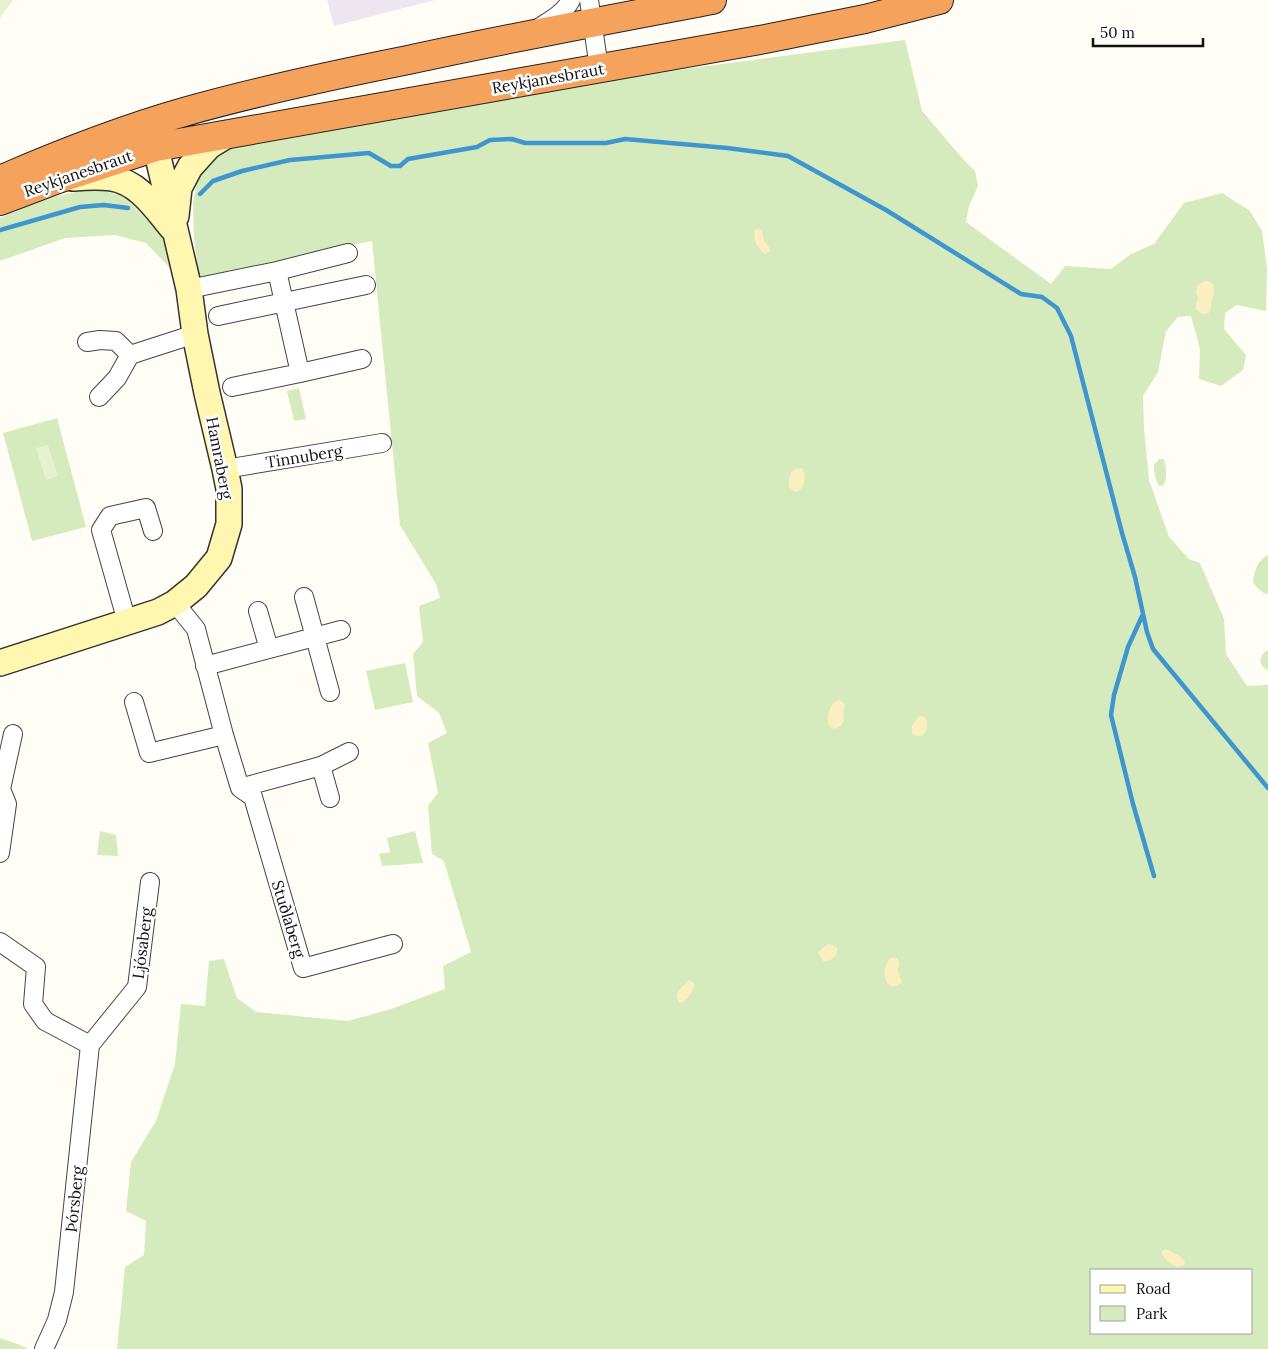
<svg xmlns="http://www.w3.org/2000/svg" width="1268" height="1349" font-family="Lora,serif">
	<rect width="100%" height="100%" fill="#fffdf5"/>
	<path fill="#eee6ef" d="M 327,0 L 435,0 L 334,26 Z"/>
	<path fill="#d5ebbd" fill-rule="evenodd" d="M 905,40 L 922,111 L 963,159 L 975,171 L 978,186 L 969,206 L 966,222 L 1051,284 L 1065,266 L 1111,269 L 1131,254 L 1154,244 L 1184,203 L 1222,193 L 1250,211 L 1262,231 L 1267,268 L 1266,311 L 1237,305 L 1225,313 L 1224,329 L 1246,355 L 1243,370 L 1221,386 L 1199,379 L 1200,349 L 1191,316 L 1178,317 L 1166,331 L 1158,372 L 1143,396 L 1144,428 L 1149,480 L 1169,537 L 1189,559 L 1200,563 L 1224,619 L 1226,654 L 1247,686 L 1268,685 L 1268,1349 L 117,1349 L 125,1267 L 144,1255 L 146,1221 L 126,1211 L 131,1162 L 156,1121 L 175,1064 L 181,1004 L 205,1006 L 209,961 L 224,959 L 237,998 L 256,1012 L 348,1021 L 391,1009 L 445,989 L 443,966 L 471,952 L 444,861 L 432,854 L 428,806 L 438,793 L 428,743 L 447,733 L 439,713 L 417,696 L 413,654 L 423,642 L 419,606 L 440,598 L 436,584 L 400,525 L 372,241 L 199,277 L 194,238 L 193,204 L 196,186 L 206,159 L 233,141 L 647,74 ZM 1092,1270 L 1252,1270 L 1252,1333 L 1092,1333 Z
		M 83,190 L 104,191 L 132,198 L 163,236 L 170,268 L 146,243 L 115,235 L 65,238 L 0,261 L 0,218 L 42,200 Z
		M 299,388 L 306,419 L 294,421 L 287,391 Z
		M 57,418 L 86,527 L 32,541 L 3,433 Z
		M 1159,459 L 1164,459 C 1166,469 1168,477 1163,486 L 1159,486 C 1155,479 1154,473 1154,465 Z
		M 1268,555 L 1268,594 C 1261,593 1256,587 1253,582 C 1254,571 1258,560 1268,555 Z
		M 1266,651 L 1268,651 L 1268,670 C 1258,666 1259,657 1266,651 Z
		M 405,663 L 413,702 L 375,710 L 366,671 Z
		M 100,831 L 116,835 L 118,856 L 97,855 Z
		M 415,831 L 423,863 L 382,866 L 379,854 L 390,852 L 387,838 Z
		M 0,1338 L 20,1345 L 28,1349 L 0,1349 Z"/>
	<path fill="#fbeec1" d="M 759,229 L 762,230 L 764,241 L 769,247 L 770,251 L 766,254 C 758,250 752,239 755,230 Z
		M 1205,281 L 1208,281 L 1213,284 C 1216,295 1212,295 1211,305 C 1210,312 1213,306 1209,313 L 1202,314 L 1196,310 L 1196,305 L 1198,299 L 1196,291 L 1198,285 Z
		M 801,468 L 803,469 C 806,478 805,490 795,492 L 789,487 C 789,476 789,469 801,468 Z
		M 839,700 L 844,703 L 845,705 C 841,715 849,724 835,729 L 830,727 C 825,718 829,711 833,703 Z
		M 921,716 L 926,718 C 928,724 927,732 922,736 L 916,736 L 912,733 L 912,726 L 918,717 Z
		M 828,944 L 833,945 L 837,948 L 837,954 C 834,958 829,962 823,961 L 818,953 L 820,950 Z
		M 891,958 L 897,958 C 902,965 897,965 898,972 C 899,975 901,979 902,982 C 885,998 879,967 891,958 Z
		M 689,980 L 694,983 C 694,991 687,1001 680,1003 C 671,994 683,987 689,980 Z
		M 1166,1249 L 1181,1257 L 1185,1261 L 1184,1265 L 1177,1267 L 1167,1261 L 1161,1253 L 1163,1250 Z"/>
	<path fill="#e6f2cf" d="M 0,0 L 13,0 L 0,18 Z
		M 48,445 L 58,476 L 46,480 L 36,448 Z"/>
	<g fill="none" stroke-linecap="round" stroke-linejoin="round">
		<path stroke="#3f96cf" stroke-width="4.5" d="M 200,194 L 213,181 L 242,171 L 290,160 L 369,153 L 391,166 L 400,166 L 408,159 L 477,147 L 490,140 L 512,139 L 525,143 L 606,143 L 625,139 L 727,148 L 788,156 L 886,210 L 1021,294 L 1042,297 L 1057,308 L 1071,336 L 1122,533 L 1135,577 L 1147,632 L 1153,649 L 1268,788
			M 0,230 L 80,207 L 104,205 L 128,208
			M 1143,614 L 1128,647 L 1114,695 L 1111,715 L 1133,804 L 1154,876"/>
		<defs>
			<path id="street" d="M 589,0 L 599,68
				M 540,27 C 551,20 564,13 571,0
				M 277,271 L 300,373 L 362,359
				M 189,289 L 277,271 L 348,253
				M 218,316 L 366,285
				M 87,342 L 100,340 L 116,341 L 130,355
				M 232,387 L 300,373
				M 99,397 L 117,378 L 130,355 L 195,334
				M 225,469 L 382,443
				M 304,597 L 330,692
				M 175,603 L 196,629 L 224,735 L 240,788 L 253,797 L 303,968 L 393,944
				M 258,611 L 269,649
				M 127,622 L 101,530 L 110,516 L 146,508 L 153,531
				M 205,666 L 341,630
				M 134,702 L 149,753 L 224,735
				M 321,766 L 330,798
				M 240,788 L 321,766 L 349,752
				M 0,853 L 7,804 L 1,789 L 13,734
				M 0,942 L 36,967 L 33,1004 L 45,1021 L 90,1045 L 137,987 L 150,882
				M 44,1349 L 57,1320 L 64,1292 L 90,1045"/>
			<path id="secondary" d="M 73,178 C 86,177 98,176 111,178 C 139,182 156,209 172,228
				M 176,216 L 179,188 L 190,167 L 209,146 L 227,135
				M 0,663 L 158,612 L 175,603 L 196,586 L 219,558 L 229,524 L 229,489 L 225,469 L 207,393 L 195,334 L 189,289 L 151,127"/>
			<path id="highway" d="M 0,180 C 60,154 121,130 184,112 C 258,91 333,75 408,60 C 509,38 611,19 712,0
				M 0,201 L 58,179 L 156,147 L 765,39 L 865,19 L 939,0"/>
		</defs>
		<use href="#street" stroke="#444" stroke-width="20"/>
		<use href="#secondary" stroke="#333" stroke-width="28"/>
		<use href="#highway" stroke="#222" stroke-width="30"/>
		<use href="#street" stroke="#fff" stroke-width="18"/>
		<use href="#secondary" stroke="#fff6b0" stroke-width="25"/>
		<use href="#highway" stroke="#f5a25d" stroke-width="28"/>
	</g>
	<g text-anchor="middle" stroke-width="5" stroke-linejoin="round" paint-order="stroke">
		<g font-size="16" fill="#111" stroke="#fff">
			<text transform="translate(548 78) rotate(-10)" y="6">Reykjanesbraut</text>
			<text transform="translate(78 173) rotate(-19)" y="6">Reykjanesbraut</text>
			<text transform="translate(304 456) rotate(-9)" y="6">Tinnuberg</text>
			<text transform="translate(220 458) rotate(79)" y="6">Hamraberg</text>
			<text transform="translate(289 919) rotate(73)" y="6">Stuðlaberg</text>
			<text transform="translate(142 943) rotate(-83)" y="6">Ljósaberg</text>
			<text transform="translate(74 1199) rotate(-84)" y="6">Þórsberg</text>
		</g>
	</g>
	<rect x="1090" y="1269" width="162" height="65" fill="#ffffff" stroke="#a0a0a0"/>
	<rect x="1100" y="1285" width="25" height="8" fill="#fff6b0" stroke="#a0a0a0"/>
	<text x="1136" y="1294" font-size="15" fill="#111111">Road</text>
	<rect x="1100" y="1306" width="25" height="15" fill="#d5ebbd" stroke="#a0a0a0"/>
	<text x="1136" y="1319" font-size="15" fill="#111111">Park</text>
	<path d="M1093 38v8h110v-8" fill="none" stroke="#111111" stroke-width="2.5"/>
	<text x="1100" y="38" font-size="15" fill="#111111" stroke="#ffffff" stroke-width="4" paint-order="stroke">50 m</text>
</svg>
